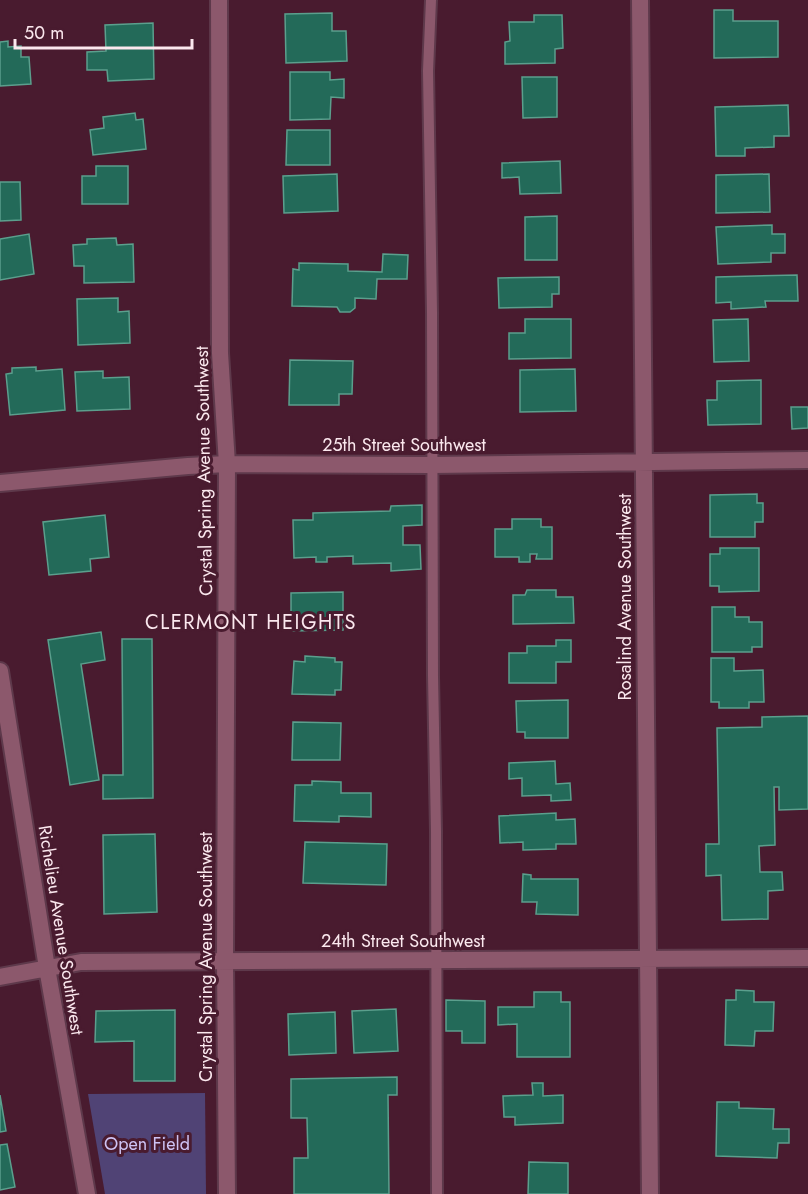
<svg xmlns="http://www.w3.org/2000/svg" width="808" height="1194" font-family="Jost,sans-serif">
	<rect width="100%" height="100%" fill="#491b2f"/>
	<path fill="#504375" d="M 205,1093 L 206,1194 L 105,1194 L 88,1094 Z"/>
	<path fill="#236a59" stroke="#5b9f8d" stroke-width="1.5" d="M 714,10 L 733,10 L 733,21 L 778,21 L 778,57 L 714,58 Z
		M 332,13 L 332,31 L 346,31 L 347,61 L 286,63 L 285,14 Z
		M 534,15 L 562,15 L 563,48 L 555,49 L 555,63 L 505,64 L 505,42 L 510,41 L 509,22 L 534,22 Z
		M 153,23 L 154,79 L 108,81 L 107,70 L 87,70 L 87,52 L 106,51 L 105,25 Z
		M 8,41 L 8,47 L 21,46 L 21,57 L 29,57 L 31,84 L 0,86 L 0,42 Z
		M 290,72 L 330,72 L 330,80 L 344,79 L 344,98 L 331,97 L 330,119 L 290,120 Z
		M 522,77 L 557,77 L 557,117 L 523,118 Z
		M 788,105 L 789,136 L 774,136 L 774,147 L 745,148 L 745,156 L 716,156 L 715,107 Z
		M 135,113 L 136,120 L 143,119 L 146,149 L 93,155 L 90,130 L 104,128 L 103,117 Z
		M 287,130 L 330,130 L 330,165 L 286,165 Z
		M 560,161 L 561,193 L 520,194 L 519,177 L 502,178 L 502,163 Z
		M 96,166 L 128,166 L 128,204 L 82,204 L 82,176 L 96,176 Z
		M 337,174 L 338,211 L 284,213 L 283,176 Z
		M 769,174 L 770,212 L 716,213 L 716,175 Z
		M 0,182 L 20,182 L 21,220 L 0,221 Z
		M 557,216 L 557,260 L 525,260 L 525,217 Z
		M 772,225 L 772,234 L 785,234 L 785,253 L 771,253 L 771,262 L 718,264 L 716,227 Z
		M 29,234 L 34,274 L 0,280 L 0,239 Z
		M 116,238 L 117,245 L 133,244 L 134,282 L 84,283 L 84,266 L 74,266 L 73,245 L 87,244 L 87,239 Z
		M 383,254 L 408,255 L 407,279 L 377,279 L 376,299 L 355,298 L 355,308 L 350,312 L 340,312 L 337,307 L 292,306 L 293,269 L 299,270 L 299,263 L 348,264 L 348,271 L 382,272 Z
		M 797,275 L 798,301 L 765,301 L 766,307 L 731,309 L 731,302 L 716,303 L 716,277 Z
		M 559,277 L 559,294 L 552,294 L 552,307 L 499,308 L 498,278 Z
		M 118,298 L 118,312 L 129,311 L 130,343 L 78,345 L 77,299 Z
		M 525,319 L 571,319 L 571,358 L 509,359 L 509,333 L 525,333 Z
		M 748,319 L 749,361 L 714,362 L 713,320 Z
		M 290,360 L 353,361 L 352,394 L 339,394 L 339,405 L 289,405 Z
		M 36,367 L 36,371 L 62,369 L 65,410 L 10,415 L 6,374 L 12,373 L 12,368 Z
		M 575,369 L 576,411 L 520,412 L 520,370 Z
		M 103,371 L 103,378 L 129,377 L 130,409 L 77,411 L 75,372 Z
		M 761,380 L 761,424 L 708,425 L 707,400 L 717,400 L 717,381 Z
		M 791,407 L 808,407 L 808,428 L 792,429 Z
		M 757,494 L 757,503 L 763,503 L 763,522 L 755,522 L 755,537 L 710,537 L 710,495 Z
		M 422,505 L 422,525 L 403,526 L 403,545 L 420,545 L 421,569 L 391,571 L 391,563 L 353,564 L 353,556 L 327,557 L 327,562 L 316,562 L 316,557 L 294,558 L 293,520 L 313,520 L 313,513 L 390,511 L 391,506 Z
		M 105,515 L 109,557 L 90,559 L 91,571 L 49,575 L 43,522 Z
		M 512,519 L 541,519 L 541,527 L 552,527 L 552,559 L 536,559 L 537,554 L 530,554 L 530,562 L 519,562 L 519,557 L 495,557 L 495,529 L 512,529 Z
		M 720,548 L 759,548 L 759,591 L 719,592 L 719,586 L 710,586 L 710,554 L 720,554 Z
		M 527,590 L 556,590 L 556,597 L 573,597 L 574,623 L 513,624 L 513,595 L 525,595 Z
		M 343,592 L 343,630 L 291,631 L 291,593 Z
		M 712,607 L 735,607 L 735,617 L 749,617 L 749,622 L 762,622 L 762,647 L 752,647 L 752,652 L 712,652 Z
		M 101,632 L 105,660 L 81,664 L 99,780 L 70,785 L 48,640 Z
		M 122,639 L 152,639 L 153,798 L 103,799 L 103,775 L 123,775 Z
		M 556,640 L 571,640 L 571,662 L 556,662 L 556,683 L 509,683 L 509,653 L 527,653 L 527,646 L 556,646 Z
		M 305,656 L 335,658 L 335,662 L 342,662 L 341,690 L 335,690 L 335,695 L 292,694 L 294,661 L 305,662 Z
		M 711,658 L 734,658 L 734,671 L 763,670 L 764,702 L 749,702 L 749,708 L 719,708 L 719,702 L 711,702 Z
		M 568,700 L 568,738 L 525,738 L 525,732 L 517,732 L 516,701 Z
		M 808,716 L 808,809 L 779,810 L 779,787 L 774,787 L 775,845 L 759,846 L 760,872 L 782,872 L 783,890 L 768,891 L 768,919 L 722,920 L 721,875 L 706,876 L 706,844 L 719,844 L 717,728 L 762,727 L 762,717 Z
		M 293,722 L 341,723 L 340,760 L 292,760 Z
		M 555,761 L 556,784 L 570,783 L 571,800 L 551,801 L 551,795 L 522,796 L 522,778 L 509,779 L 509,763 Z
		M 312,781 L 341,782 L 341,793 L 371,793 L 371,817 L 339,816 L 339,822 L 294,821 L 295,785 L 312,785 Z
		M 556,813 L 556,820 L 575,819 L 576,844 L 556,844 L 556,849 L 523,850 L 523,842 L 500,843 L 499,816 Z
		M 155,834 L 157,912 L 104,914 L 103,835 Z
		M 305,842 L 387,844 L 386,885 L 303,883 Z
		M 523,874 L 531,875 L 531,879 L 578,879 L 578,915 L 536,914 L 537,902 L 522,902 Z
		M 736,990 L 754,991 L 754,1002 L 774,1002 L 773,1031 L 755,1031 L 754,1046 L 725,1045 L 726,1000 L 736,1000 Z
		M 534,992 L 561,992 L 561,1002 L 570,1002 L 570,1057 L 517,1057 L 517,1024 L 498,1025 L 498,1007 L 534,1007 Z
		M 446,1000 L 485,1001 L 485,1043 L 462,1043 L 462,1031 L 446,1031 Z
		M 396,1009 L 398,1051 L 354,1053 L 352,1011 Z
		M 175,1010 L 175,1081 L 134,1081 L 134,1041 L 95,1042 L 96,1011 Z
		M 335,1012 L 336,1053 L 289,1055 L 288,1014 Z
		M 397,1077 L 397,1095 L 388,1095 L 389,1194 L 294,1194 L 294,1158 L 308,1158 L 307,1118 L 291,1118 L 291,1079 Z
		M 532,1083 L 543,1083 L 543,1096 L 563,1095 L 563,1123 L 515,1125 L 515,1117 L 504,1117 L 503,1096 L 533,1095 Z
		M 0,1095 L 6,1131 L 0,1132 Z
		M 717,1102 L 739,1102 L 739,1108 L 774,1109 L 773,1129 L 789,1129 L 789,1143 L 778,1143 L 777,1158 L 716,1156 Z
		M 7,1144 L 15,1187 L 0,1190 L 0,1145 Z
		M 529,1162 L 568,1163 L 568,1194 L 528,1194 Z"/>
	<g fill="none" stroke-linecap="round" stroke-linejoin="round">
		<defs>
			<path id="service" d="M 431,0 L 428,71 L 432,312 L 433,676 L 436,831 L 437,1194"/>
			<path id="minor" d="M 219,0 L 220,353 L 227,464 L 225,961 L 227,1194
				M 640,0 L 650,1194
				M 0,483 L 188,466 L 227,464 L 432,465 L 808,460
				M 0,671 L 47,968 L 87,1194
				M 0,977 L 81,962 L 808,958"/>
		</defs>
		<use href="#service" stroke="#5e394b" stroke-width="14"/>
		<use href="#minor" stroke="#5e394b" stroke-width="20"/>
		<use href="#service" stroke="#8c586c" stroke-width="10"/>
		<use href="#minor" stroke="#8c586c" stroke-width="16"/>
	</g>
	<g text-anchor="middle" stroke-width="6" stroke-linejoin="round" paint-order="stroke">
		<g font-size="18" fill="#fbe8ee" stroke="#491b2f">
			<text x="404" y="451">25th Street Southwest</text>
			<text transform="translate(204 471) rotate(-91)" y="6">Crystal Spring Avenue Southwest</text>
			<text transform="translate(625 597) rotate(-90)" y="6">Rosalind Avenue Southwest</text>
			<text transform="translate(61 930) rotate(81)" y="6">Richelieu Avenue Southwest</text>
			<text x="403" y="947">24th Street Southwest</text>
			<text transform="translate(206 957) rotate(-90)" y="6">Crystal Spring Avenue Southwest</text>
		</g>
		<g font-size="18" fill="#cec3f4" stroke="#491b2f">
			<text x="147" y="1150">Open Field</text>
		</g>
		<g font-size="20" letter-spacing="1.5" fill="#fbe8ee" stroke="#491b2f">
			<text x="251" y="629">CLERMONT HEIGHTS</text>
		</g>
	</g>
	<path d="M15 39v9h177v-9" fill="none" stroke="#fbe8ee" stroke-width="3"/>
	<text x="24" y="39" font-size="18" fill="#fbe8ee" stroke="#491b2f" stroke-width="4.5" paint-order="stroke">50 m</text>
</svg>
